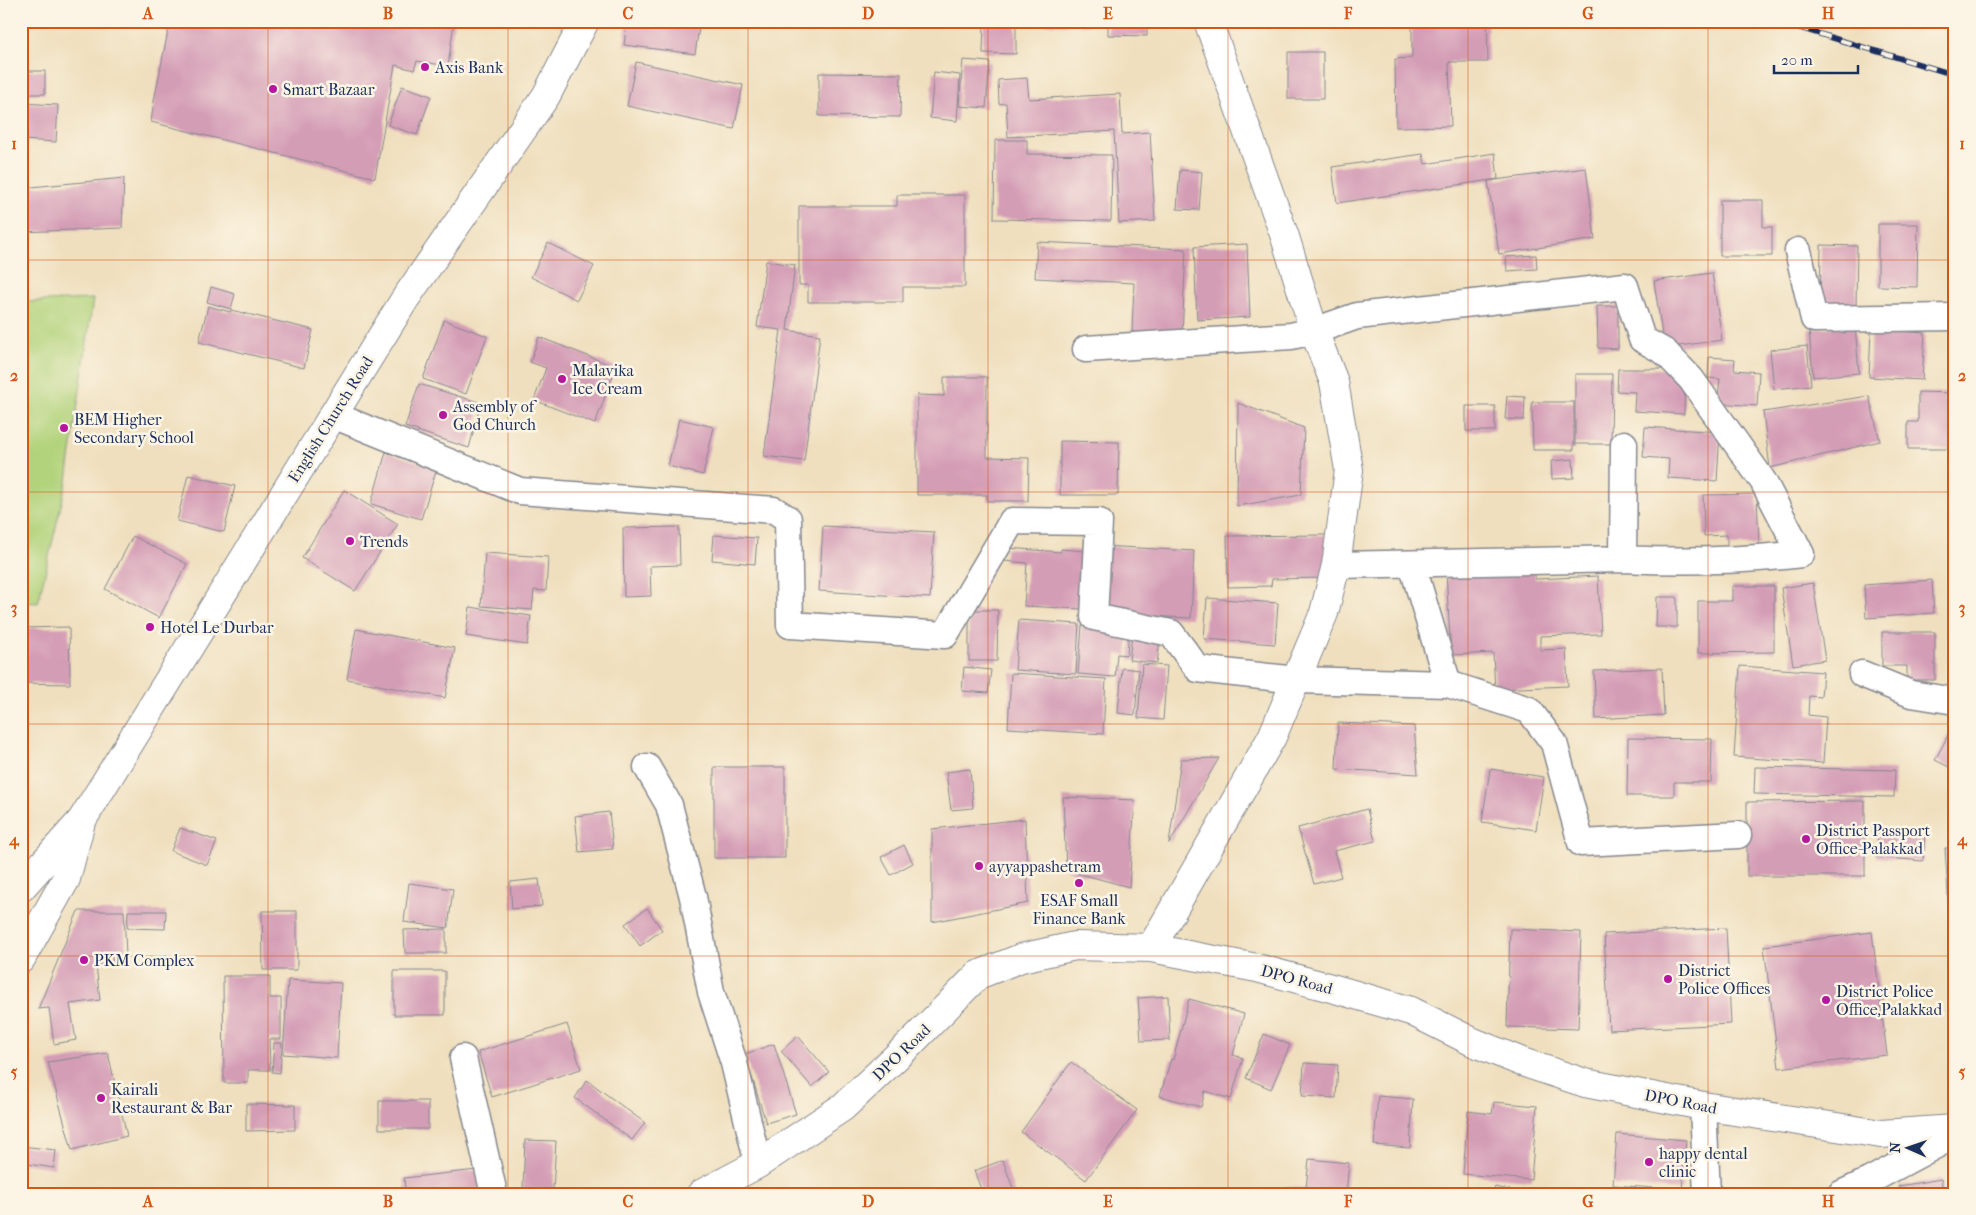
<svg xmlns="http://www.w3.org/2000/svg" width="1976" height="1215" font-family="'IM FELL French Canon',serif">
	<rect width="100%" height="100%" fill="#fcf5e5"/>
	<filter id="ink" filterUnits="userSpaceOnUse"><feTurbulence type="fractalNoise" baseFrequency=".02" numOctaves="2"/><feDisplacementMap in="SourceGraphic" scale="10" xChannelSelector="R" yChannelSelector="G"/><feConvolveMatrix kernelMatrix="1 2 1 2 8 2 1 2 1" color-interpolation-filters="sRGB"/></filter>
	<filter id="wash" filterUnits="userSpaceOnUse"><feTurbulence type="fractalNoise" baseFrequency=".0096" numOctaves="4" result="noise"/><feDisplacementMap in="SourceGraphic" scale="20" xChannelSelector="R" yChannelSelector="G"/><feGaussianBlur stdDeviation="1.12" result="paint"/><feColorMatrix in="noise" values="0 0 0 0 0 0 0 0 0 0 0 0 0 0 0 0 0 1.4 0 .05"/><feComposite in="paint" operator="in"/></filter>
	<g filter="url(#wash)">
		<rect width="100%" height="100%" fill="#efdfbe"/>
		<path fill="#b2d37b" stroke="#66816c" d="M 93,299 L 67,480 L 38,603 L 21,602 L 21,302 Z"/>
		<g id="blocks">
			<path fill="#d49db6" d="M 170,21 L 450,21 L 454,22 L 448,66 L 417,61 L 414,70 L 395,65 L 375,178 L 151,122 L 154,101 Z
				M 627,21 L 700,21 L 695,54 L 624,45 Z
				M 984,21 L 1090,21 L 1090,25 L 1016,24 L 1016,54 L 983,53 Z
				M 1108,21 L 1147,21 L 1147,36 L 1108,35 Z
				M 1412,21 L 1487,21 L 1488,62 L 1449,62 L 1451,126 L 1396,127 L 1395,59 L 1412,58 Z
				M 1288,52 L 1323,52 L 1323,99 L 1288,99 Z
				M 963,60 L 990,62 L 986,108 L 959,106 Z
				M 636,62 L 743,85 L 734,129 L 627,106 Z
				M 21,71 L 45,71 L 45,94 L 21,94 Z
				M 934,72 L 960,75 L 957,121 L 930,118 Z
				M 819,73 L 901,74 L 900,117 L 819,116 Z
				M 1027,78 L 1029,99 L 1120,94 L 1122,134 L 1150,132 L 1155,221 L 1119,223 L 1114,131 L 1008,137 L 1006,103 L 999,104 L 998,80 Z
				M 402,86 L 431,96 L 417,135 L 388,125 Z
				M 21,103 L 58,105 L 56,142 L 21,140 Z
				M 995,140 L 1027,140 L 1027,154 L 1112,155 L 1111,221 L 994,219 Z
				M 1495,153 L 1498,179 L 1337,203 L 1332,167 L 1423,154 L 1425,164 Z
				M 1586,168 L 1595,239 L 1499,254 L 1488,181 Z
				M 1180,170 L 1202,172 L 1199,210 L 1177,209 Z
				M 124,178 L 122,228 L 21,232 L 21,188 Z
				M 897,195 L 965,195 L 965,287 L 903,287 L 903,302 L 808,302 L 808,285 L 799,285 L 799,206 L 897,206 Z
				M 1720,200 L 1763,200 L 1763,227 L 1772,227 L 1772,256 L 1720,256 Z
				M 1878,224 L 1918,224 L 1917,287 L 1878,286 Z
				M 1037,242 L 1186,249 L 1182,335 L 1132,332 L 1134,283 L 1035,278 Z
				M 548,243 L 594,266 L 577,300 L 531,277 Z
				M 1247,244 L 1250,317 L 1197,320 L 1194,247 Z
				M 1821,245 L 1857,246 L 1856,308 L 1820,308 Z
				M 1536,255 L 1537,269 L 1507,271 L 1506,257 Z
				M 766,261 L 795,265 L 787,330 L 820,335 L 804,461 L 764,456 L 781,330 L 757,327 Z
				M 1712,273 L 1722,340 L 1664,348 L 1654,281 Z
				M 211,287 L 235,294 L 231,309 L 207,302 Z
				M 208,306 L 230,312 L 231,310 L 313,330 L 304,368 L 199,342 Z
				M 1597,306 L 1618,306 L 1618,349 L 1598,348 Z
				M 444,320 L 487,336 L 466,394 L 423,379 Z
				M 1855,325 L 1859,373 L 1813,377 L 1809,329 Z
				M 1871,329 L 1925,333 L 1922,380 L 1869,377 Z
				M 539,337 L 616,367 L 595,424 L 534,400 L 546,368 L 530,362 Z
				M 1954,340 L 1955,340 L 1955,367 L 1948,366 Z
				M 1807,346 L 1811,385 L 1774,389 L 1770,350 Z
				M 1709,357 L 1735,359 L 1734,370 L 1759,372 L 1757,406 L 1717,403 L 1720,379 L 1708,378 Z
				M 1618,369 L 1677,369 L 1685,378 L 1684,414 L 1634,411 L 1635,392 L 1617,391 Z
				M 1575,374 L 1612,374 L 1611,444 L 1575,444 Z
				M 944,377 L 987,377 L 987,457 L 1029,458 L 1028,501 L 987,501 L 987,495 L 917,495 L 917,395 L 944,396 Z
				M 419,384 L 481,403 L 469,448 L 405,427 Z
				M 1918,392 L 1955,393 L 1955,449 L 1908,449 L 1908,422 L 1918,422 Z
				M 1507,396 L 1525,397 L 1524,420 L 1505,419 Z
				M 1869,396 L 1880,441 L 1770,468 L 1763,412 Z
				M 1532,402 L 1574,402 L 1574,450 L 1533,450 Z
				M 1238,403 L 1304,428 L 1301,495 L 1237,506 Z
				M 1466,406 L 1495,406 L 1495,431 L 1466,431 Z
				M 679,419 L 714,427 L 703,475 L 668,466 Z
				M 1645,427 L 1720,432 L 1717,481 L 1668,478 L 1669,459 L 1643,457 Z
				M 1060,441 L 1119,442 L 1118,495 L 1060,495 Z
				M 386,452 L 437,468 L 421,519 L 371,504 Z
				M 1573,459 L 1574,478 L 1552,479 L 1551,461 Z
				M 188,475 L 235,486 L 224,532 L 177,521 Z
				M 344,490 L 398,524 L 355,591 L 302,558 Z
				M 1757,494 L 1759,545 L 1727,546 L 1727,535 L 1704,536 L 1703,495 Z
				M 823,526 L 934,532 L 930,598 L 819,591 Z
				M 679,527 L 680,565 L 650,566 L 651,596 L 624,597 L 623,528 Z
				M 714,535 L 757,538 L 755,564 L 712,560 Z
				M 1326,535 L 1326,578 L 1272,579 L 1271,586 L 1228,587 L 1227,536 Z
				M 133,536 L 187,564 L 159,618 L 105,589 Z
				M 1102,546 L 1194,551 L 1191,618 L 1099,614 Z
				M 1006,548 L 1061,552 L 1061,549 L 1085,551 L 1081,609 L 1024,606 L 1027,563 L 1004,561 Z
				M 485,553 L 548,557 L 546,591 L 534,590 L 532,610 L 481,606 Z
				M 1535,568 L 1535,579 L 1598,576 L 1601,634 L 1540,636 L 1540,650 L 1566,649 L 1568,686 L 1495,689 L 1493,653 L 1451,655 L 1446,572 Z
				M 1932,580 L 1934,613 L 1866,618 L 1864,585 Z
				M 1813,583 L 1825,660 L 1793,665 L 1781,588 Z
				M 1732,586 L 1774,586 L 1774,652 L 1698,653 L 1698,601 L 1732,601 Z
				M 1657,597 L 1677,597 L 1677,627 L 1656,627 Z
				M 1207,598 L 1278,603 L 1275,644 L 1204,639 Z
				M 470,607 L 531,616 L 527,645 L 466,636 Z
				M 969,610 L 998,610 L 997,661 L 969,661 Z
				M 1019,620 L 1079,624 L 1076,674 L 1015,670 Z
				M 1082,626 L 1129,629 L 1127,655 L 1117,654 L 1115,677 L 1078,674 Z
				M 69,627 L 70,684 L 21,683 L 21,628 Z
				M 356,629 L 455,648 L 445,698 L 347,679 Z
				M 1882,632 L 1935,632 L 1935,680 L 1907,680 L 1907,666 L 1882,666 Z
				M 1132,635 L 1160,639 L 1157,663 L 1129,660 Z
				M 1142,664 L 1167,666 L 1163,720 L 1138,718 Z
				M 1740,666 L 1823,672 L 1821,697 L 1809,696 L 1808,715 L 1826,717 L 1823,763 L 1734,757 Z
				M 964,667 L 991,670 L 988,693 L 962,691 Z
				M 1122,668 L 1139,670 L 1135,715 L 1118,713 Z
				M 1662,668 L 1664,715 L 1596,719 L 1594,671 Z
				M 1011,673 L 1106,679 L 1103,734 L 1008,728 Z
				M 1955,722 L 1955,770 L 1935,760 Z
				M 1338,723 L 1414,726 L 1418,774 L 1336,769 Z
				M 1628,738 L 1712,739 L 1711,782 L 1674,782 L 1674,796 L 1627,796 Z
				M 1219,758 L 1169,844 L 1181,759 Z
				M 714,767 L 785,767 L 785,858 L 714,858 Z
				M 1755,767 L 1895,770 L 1894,797 L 1754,794 Z
				M 970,769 L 973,808 L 951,810 L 946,772 Z
				M 1490,769 L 1544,777 L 1536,830 L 1482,822 Z
				M 1063,797 L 1135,800 L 1129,887 L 1066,870 Z
				M 1865,801 L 1865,876 L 1747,876 L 1747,802 Z
				M 1367,809 L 1375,841 L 1334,851 L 1341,877 L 1314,884 L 1298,828 Z
				M 609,812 L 613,849 L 579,852 L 575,816 Z
				M 1025,819 L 1028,903 L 932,922 L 932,829 Z
				M 180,828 L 217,841 L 207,865 L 171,851 Z
				M 1878,831 L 1925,835 L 1923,861 L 1876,857 Z
				M 904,845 L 913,863 L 891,875 L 881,857 Z
				M 1945,848 L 1955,848 L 1955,908 L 1949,908 Z
				M 539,879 L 542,906 L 512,909 L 510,882 Z
				M 409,883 L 453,889 L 448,928 L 404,922 Z
				M 647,908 L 662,930 L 640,946 L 625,924 Z
				M 78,911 L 124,911 L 126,956 L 96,965 L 100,1000 L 70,1004 L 76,1040 L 54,1044 L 49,1008 L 38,1009 Z
				M 128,911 L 166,911 L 165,929 L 127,928 Z
				M 262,911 L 297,911 L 297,970 L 263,970 Z
				M 1726,928 L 1731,1024 L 1609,1030 L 1604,934 Z
				M 446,929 L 446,953 L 405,953 L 404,930 Z
				M 1510,929 L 1581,932 L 1578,1029 L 1507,1027 Z
				M 1872,932 L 1887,1055 L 1779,1068 L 1764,946 Z
				M 394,971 L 445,971 L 445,1015 L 394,1015 Z
				M 223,976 L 270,976 L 270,998 L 281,998 L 281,1039 L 269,1039 L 270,1070 L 248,1070 L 248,1083 L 224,1083 Z
				M 288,980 L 341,983 L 337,1058 L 283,1054 Z
				M 1168,996 L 1170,1040 L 1141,1041 L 1138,998 Z
				M 1189,999 L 1244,1014 L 1233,1055 L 1243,1058 L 1231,1099 L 1205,1091 L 1201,1107 L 1160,1096 L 1171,1059 L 1173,1060 Z
				M 567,1024 L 581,1069 L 492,1097 L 478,1052 Z
				M 1264,1034 L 1290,1045 L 1271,1089 L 1246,1078 Z
				M 798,1036 L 829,1072 L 812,1087 L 781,1051 Z
				M 274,1043 L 282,1043 L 280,1073 L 272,1072 Z
				M 774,1044 L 796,1114 L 766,1123 L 745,1054 Z
				M 108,1053 L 127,1136 L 72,1150 L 48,1062 Z
				M 1071,1062 L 1137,1110 L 1086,1180 L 1021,1132 Z
				M 1304,1063 L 1338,1065 L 1336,1098 L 1302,1096 Z
				M 587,1080 L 645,1123 L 632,1140 L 575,1098 Z
				M 1378,1096 L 1413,1099 L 1410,1148 L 1374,1145 Z
				M 379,1101 L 428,1101 L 428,1129 L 379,1129 Z
				M 1494,1102 L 1537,1106 L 1531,1180 L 1463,1174 L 1468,1111 L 1492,1114 Z
				M 246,1104 L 295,1105 L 295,1130 L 246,1131 Z
				M 1617,1134 L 1686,1140 L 1682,1190 L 1613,1185 Z
				M 525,1140 L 556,1141 L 553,1191 L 523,1189 Z
				M 21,1146 L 56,1150 L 54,1168 L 21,1163 Z
				M 1309,1159 L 1349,1163 L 1346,1194 L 1285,1194 L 1286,1187 L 1306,1188 Z
				M 1003,1160 L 1015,1194 L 983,1194 L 974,1171 Z
				M 477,1170 L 480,1194 L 379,1194 L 405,1190 L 404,1178 Z
				M 1941,1179 L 1944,1194 L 1900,1194 L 1899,1186 Z
				M 1495,1187 L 1523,1193 L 1523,1194 L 1493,1194 Z"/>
		</g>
	</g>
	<g filter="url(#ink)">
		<use href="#blocks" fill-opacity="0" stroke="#85878e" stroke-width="1"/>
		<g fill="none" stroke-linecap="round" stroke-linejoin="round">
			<defs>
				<path id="minor" d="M 1798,251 L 1814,319 L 1955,317
					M 1086,349 L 1291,336 L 1314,331 L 1357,316 L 1625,286 L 1642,339 L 1665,352 L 1691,379 L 1763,481 L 1801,554 C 1742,561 1682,562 1623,559 L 1336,565
					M 333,415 L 520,491 L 774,510 L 788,519 L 790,625 L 945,635 L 1012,521 L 1099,522 L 1094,617 L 1171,633 L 1198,669 L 1296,680 L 1448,684
					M 1623,559 L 1624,444
					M 1412,564 L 1448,684 L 1529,710 L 1554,743 L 1581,843 L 1738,835
					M 1862,674 L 1911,694 L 1955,701
					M 647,767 L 669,805 L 693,897 L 711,992 L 734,1063 L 758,1164
					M 463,1058 L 494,1194
					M 1703,1106 L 1707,1194
					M 1841,1194 L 1869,1181 L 1955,1135"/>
				<path id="tertiary" d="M 1151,948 L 1272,737 L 1324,613 L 1336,565 L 1349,470 L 1334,382 L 1314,331 L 1285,237 L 1208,21
					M 701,1194 L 758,1164 L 843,1107 L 911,1043 L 978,975 L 1021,958 L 1075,946 L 1151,948 L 1257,968 L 1335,989 L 1411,1011 L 1473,1042 L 1522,1062 L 1585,1083 L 1703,1106 L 1881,1134 L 1955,1129"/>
				<path id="secondary" d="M 21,888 L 82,820 L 405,299 L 546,96 L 585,21
					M 21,959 L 66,879 L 80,826"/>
			</defs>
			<use href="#minor" stroke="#85878e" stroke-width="29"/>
			<use href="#tertiary" stroke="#85878e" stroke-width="30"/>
			<use href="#secondary" stroke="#85878e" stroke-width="30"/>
			<use href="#minor" stroke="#fff" stroke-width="26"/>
			<use href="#tertiary" stroke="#fff" stroke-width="28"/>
			<use href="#secondary" stroke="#fff" stroke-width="28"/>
			<defs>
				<path id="rail" d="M 1777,21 L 1955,75"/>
			</defs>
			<use href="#rail" stroke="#1b2f5e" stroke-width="5.5"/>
			<use href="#rail" stroke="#fcf5e5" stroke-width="4" stroke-dasharray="11" stroke-linecap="butt"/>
		</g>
	</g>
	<path fill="none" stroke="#d45514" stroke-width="1" stroke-opacity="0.55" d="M 268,21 L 268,1194M 508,21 L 508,1194M 748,21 L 748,1194M 988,21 L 988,1194M 1228,21 L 1228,1194M 1468,21 L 1468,1194M 1708,21 L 1708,1194M 21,260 L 1955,260M 21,492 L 1955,492M 21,724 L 1955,724M 21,956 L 1955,956"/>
	<g fill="#b5179e" stroke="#fcf5e5" stroke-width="2">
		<circle cx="425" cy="67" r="5"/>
		<circle cx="273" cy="89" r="5"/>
		<circle cx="562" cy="379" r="5"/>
		<circle cx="443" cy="415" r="5"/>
		<circle cx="64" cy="428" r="5"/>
		<circle cx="350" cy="541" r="5"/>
		<circle cx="150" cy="627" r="5"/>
		<circle cx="1806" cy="839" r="5"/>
		<circle cx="979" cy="866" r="5"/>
		<circle cx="1079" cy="883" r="5"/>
		<circle cx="84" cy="960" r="5"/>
		<circle cx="1668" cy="979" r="5"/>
		<circle cx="1826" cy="1000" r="5"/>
		<circle cx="101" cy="1098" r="5"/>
		<circle cx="1649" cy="1162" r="5"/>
	</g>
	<g text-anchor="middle" stroke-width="5" stroke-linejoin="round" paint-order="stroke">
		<g font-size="16" fill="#1b2f5e" stroke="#fcf5e5" text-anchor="start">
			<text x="435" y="73">Axis Bank</text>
			<text x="283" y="95">Smart Bazaar</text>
			<text x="572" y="376">Malavika<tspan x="572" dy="18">Ice Cream</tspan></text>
			<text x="453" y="412">Assembly of<tspan x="453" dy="18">God Church</tspan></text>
			<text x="74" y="425">BEM Higher<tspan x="74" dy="18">Secondary School</tspan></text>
			<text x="360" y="547">Trends</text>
			<text x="160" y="633">Hotel Le Durbar</text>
			<text x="1816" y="836">District Passport<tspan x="1816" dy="18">Office-Palakkad</tspan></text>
			<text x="989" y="872">ayyappashetram</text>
			<text x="1079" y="906" text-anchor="middle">ESAF Small<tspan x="1079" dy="18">Finance Bank</tspan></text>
			<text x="94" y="966">PKM Complex</text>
			<text x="1678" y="976">District<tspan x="1678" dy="18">Police Offices</tspan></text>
			<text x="1836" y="997">District Police<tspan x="1836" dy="18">Office,Palakkad</tspan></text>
			<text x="111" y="1095">Kairali<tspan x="111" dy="18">Restaurant &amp; Bar</tspan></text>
			<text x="1659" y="1159">happy dental<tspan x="1659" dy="18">clinic</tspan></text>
		</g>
		<g font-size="16" fill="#1b2f5e" stroke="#fcf5e5">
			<text transform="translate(330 419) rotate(-58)" y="6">English Church Road</text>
			<text transform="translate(1297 979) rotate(15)" y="6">DPO Road</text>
			<text transform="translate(901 1052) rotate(-44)" y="6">DPO Road</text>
			<text transform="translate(1681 1101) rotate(11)" y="6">DPO Road</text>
		</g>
	</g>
	<rect width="1976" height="1215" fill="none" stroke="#fcf5e5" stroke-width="55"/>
	<g transform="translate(1908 1148) rotate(272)" stroke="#fcf5e5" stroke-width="4" paint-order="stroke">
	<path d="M0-4L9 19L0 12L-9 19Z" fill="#1b2f5e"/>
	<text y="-8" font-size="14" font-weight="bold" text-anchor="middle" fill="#1b2f5e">N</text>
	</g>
	<path d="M1774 65v8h84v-8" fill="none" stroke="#1b2f5e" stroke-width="2.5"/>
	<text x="1781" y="65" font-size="15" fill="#1b2f5e" stroke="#fcf5e5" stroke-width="4" paint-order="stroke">20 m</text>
	<rect x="28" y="28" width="1920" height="1160" fill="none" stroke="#d45514" stroke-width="2"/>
	<g font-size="16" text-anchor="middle" font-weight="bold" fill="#d45514">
		<text x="148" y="19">A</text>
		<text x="388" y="19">B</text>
		<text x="628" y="19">C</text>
		<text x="868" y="19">D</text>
		<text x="1108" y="19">E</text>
		<text x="1348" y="19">F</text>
		<text x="1588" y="19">G</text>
		<text x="1828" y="19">H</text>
		<text x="14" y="149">1</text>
		<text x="1962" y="149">1</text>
		<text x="14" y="381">2</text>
		<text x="1962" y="381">2</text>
		<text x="14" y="613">3</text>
		<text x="1962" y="613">3</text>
		<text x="14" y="845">4</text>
		<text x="1962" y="845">4</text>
		<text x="14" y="1077">5</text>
		<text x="1962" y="1077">5</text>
		<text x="148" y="1207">A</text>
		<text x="388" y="1207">B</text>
		<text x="628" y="1207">C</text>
		<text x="868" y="1207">D</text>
		<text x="1108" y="1207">E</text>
		<text x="1348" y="1207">F</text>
		<text x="1588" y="1207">G</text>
		<text x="1828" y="1207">H</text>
	</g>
</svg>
